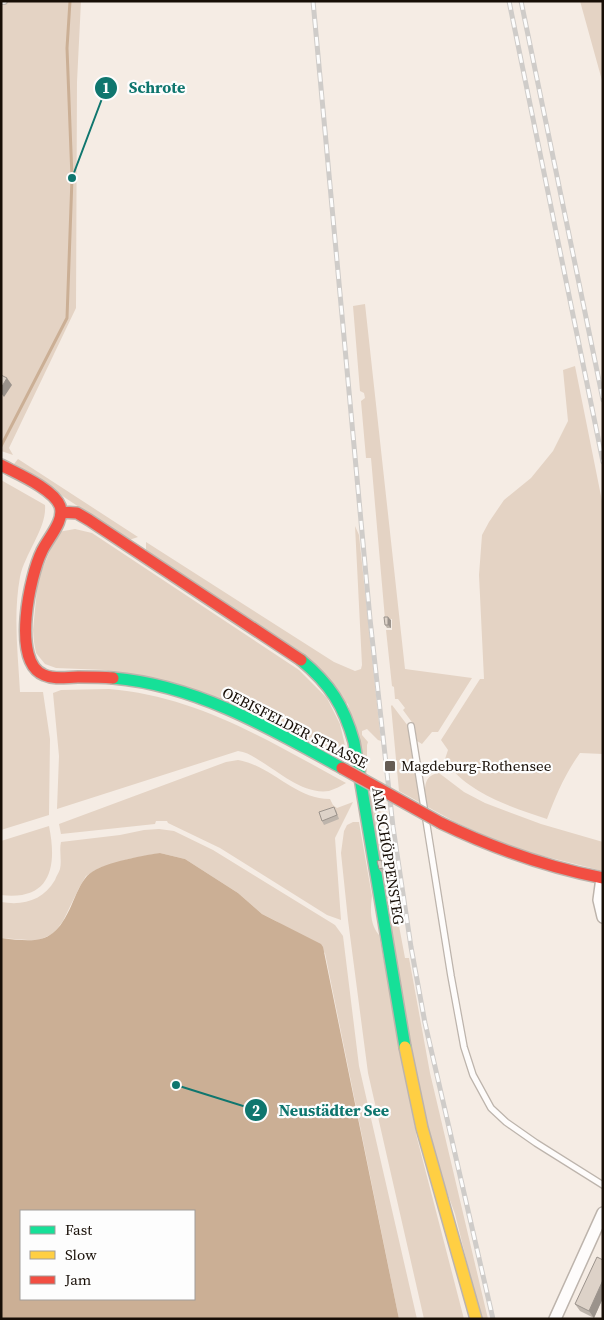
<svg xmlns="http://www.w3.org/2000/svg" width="604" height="1320" font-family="'Source Serif 4',serif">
	<rect width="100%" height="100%" fill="#f5ece4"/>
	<path fill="#e4d3c4" d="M 1,1 L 81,1 L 77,82 L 76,308 L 9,448 L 13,455 L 1,451 Z
		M 580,1 L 603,1 L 603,84 Z
		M 365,304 L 405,669 L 472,678 L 438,732 L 432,732 L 422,744 L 417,741 L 414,725 L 403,710 L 405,708 L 398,699 L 395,699 L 394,687 L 392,686 L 386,630 L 392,630 L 392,619 L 385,619 L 371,458 L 366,458 L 361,401 L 365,398 L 364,393 L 360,391 L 353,306 Z
		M 575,366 L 603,506 L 603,754 L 580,753 C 565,774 556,795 547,819 C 514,808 463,792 445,759 L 448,750 L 441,740 L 480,679 L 484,679 L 479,575 L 482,535 L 489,522 L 504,500 L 531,478 L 553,451 L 568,421 L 563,370 Z
		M 18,459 L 138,537 L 129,540 L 14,464 Z
		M 1,480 L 45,505 C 47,528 25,553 20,577 C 13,615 18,654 20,692 L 43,692 L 50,739 L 49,815 L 1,830 Z
		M 355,526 L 359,535 L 381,741 L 378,740 L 367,729 L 362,731 L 362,735 L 368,742 L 367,745 L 367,772 L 363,770 L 348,704 L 146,552 L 146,542 L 334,662 L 355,671 L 361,669 L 362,665 Z
		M 75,529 L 92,533 L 299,670 L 327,698 L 340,724 L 349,763 L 263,717 L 105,670 L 56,668 L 45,664 L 36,653 L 34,642 L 33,630 L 38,579 L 58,532 Z
		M 109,689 C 197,696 271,742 346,783 C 341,786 335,789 329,791 C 305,795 280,773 262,762 C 254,757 247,752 238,751 L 57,809 L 59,756 L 53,693 L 61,690 Z
		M 392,705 L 408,726 L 419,795 L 419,802 L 399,791 L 391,706 Z
		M 238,760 C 273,766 294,799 330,799 L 333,805 L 337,808 L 353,802 L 335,838 L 341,920 L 327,915 L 220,848 L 168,823 L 167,821 L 156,821 L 155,824 L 61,834 L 59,824 L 226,762 Z
		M 439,773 L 464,792 L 485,803 L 541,824 L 603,842 L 603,871 L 515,849 L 455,822 L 426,806 C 425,793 421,775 439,773 Z
		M 366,793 L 379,801 L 383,831 L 380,832 L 382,850 L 388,849 L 394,899 L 405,958 L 409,958 L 430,1073 L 488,1319 L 481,1319 L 455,1214 L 434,1156 L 415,1074 Z
		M 353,822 L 359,822 L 372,896 C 370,909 370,925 379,935 L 417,1138 L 464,1319 L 424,1319 L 368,1073 L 348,920 L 341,853 L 344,831 L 347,825 Z
		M 49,826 C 57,865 52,901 1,895 L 1,841 Z
		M 159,829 L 174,831 L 213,850 L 335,925 L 343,936 L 359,1066 L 417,1319 L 399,1319 L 325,953 L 276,921 L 262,914 L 238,893 L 185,859 L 160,853 L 129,859 L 99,868 L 86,876 L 79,888 L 63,921 L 54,933 L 48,936 L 39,940 L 28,940 L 1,938 L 1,902 C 24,906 43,900 55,880 C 56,876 59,873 60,869 C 62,860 59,851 61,842 L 120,835 L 144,830 Z"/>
	<path fill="#cbaf95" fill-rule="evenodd" d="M 160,853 L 185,859 L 238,893 L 262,914 L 321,944 L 323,947 L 399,1319 L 1,1319 L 1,938 C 41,943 55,943 72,904 C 76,895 80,884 87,876 C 99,863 141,856 160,853 ZM 21,1211 L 194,1211 L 194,1299 L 21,1299 Z"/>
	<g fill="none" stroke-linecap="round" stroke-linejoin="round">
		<path stroke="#cbaf95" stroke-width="3" d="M 1,446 L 67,318 L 72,178 L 67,48 L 70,1"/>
		<defs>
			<path id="lane" d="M 1,1 L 4,1
				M 411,726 L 451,976 L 464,1047 L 473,1075 L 491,1108 L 506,1122 L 536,1143 L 603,1185"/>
			<path id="street" d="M 602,878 L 599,900 L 603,917
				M 555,1319 L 603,1213"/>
			<path id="fast" d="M 301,660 C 330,684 344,706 354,742 L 405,1047
				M 113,678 C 196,685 270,728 342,768"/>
			<path id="slow" d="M 405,1047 L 422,1128 L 476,1319"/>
			<path id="jam" d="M 1,465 C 16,473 54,489 60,506 C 65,521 48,538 42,551 C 30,575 11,662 44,675 C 55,680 67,677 78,677 C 90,677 101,677 113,678
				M 61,512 L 77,513 L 89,520 L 301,660
				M 441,823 C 493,848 546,867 603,878"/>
		</defs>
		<use href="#lane" stroke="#bdb4ac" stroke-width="8"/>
		<use href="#street" stroke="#bdb4ac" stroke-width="14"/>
		<use href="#fast" stroke="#bdb4ac" stroke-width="14"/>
		<use href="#slow" stroke="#bdb4ac" stroke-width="14"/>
		<use href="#jam" stroke="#bdb4ac" stroke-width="14"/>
		<use href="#lane" stroke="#fefcfb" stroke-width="5.5"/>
		<use href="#street" stroke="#fefcfb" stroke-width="11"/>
		<use href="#fast" stroke="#16e098" stroke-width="11"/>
		<use href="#slow" stroke="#ffcf43" stroke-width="11"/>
		<use href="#jam" stroke="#f24e42" stroke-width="11"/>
		<defs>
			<path id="rail" d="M 313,1 L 370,619 L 393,827 L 411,947 L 425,1023 L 493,1319
				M 509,1 L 603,462
				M 521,1 L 603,400"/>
		</defs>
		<use href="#rail" stroke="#cfccc9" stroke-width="5"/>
		<use href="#rail" stroke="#fdfdfd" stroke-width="3" stroke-dasharray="9" stroke-linecap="butt"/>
		<defs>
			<path id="jam-bridge" d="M 342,768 L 441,823"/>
		</defs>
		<use href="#jam-bridge" stroke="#bdb4ac" stroke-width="14" stroke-linecap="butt"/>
		<use href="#jam-bridge" stroke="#f24e42" stroke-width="11"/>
	</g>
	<path fill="#beb5ac" d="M 391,620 L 391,628 L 387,628 L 385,625 Z
		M 336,810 L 339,819 L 324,825 L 322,821 Z
		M 385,840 L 386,848 L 383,849 L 380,845 Z
		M 381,860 L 384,863 L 385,872 L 381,872 L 379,869 Z
		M 603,1260 L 603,1298 L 594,1318 L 580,1311 L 575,1304 Z"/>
	<path fill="#9b938c" d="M 7,378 L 12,385 L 4,397 L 1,393 L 1,388 Z
		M 388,617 L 391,620 L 391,628 L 388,625 Z
		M 383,837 L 385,840 L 386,848 L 384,845 Z
		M 381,860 L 384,863 L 385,872 L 383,868 Z
		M 603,1280 L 603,1298 L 594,1318 L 589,1311 Z"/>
	<path fill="#ddd2c8" stroke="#9b938c" d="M 1,375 L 7,378 L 1,388 Z
		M 384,617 L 388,617 L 388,625 L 385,625 Z
		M 334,807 L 337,815 L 322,821 L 319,812 Z
		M 379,837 L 383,837 L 384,845 L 380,845 Z
		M 381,860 L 383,868 L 379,869 L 377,861 Z
		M 597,1257 L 603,1260 L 603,1280 L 589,1311 L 575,1304 Z"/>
	<rect fill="#655c54" stroke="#fdfdfd" stroke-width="2" x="384" y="760" width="12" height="12" rx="2.5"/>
	<g text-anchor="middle" stroke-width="4.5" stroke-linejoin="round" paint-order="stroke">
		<g font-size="15" fill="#170e06" stroke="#fdfdfd">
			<text transform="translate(295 728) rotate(27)" y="5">OEBISFELDER STRASSE</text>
			<text transform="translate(388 856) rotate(81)" y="5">AM SCHÖPPENSTEG</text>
		</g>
		<g font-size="15" fill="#170e06" stroke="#fdfdfd" text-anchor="start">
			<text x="401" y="771">Magdeburg-Rothensee</text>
		</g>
	</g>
	<path fill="none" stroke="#0f766e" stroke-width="2" d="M72 178L106 88M176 1085L256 1110"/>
	<g fill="#0f766e" stroke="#fdfdfd" stroke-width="2">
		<circle cx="72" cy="178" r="5"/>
		<circle cx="176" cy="1085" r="5"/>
		<circle cx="106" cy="88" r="12"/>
		<circle cx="256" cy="1110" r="12"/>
	</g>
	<g font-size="15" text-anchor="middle" font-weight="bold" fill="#fff">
		<text x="106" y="93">1</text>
		<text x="256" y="1116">2</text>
	</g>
	<g font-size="16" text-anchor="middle" font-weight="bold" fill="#0f766e" stroke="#fdfdfd" stroke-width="4.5" stroke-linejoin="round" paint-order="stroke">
		<text x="157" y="93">Schrote</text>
		<text x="334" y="1116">Neustädter See</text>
	</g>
	<rect width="604" height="1320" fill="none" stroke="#170e06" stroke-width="5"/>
	<rect x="20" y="1210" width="175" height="90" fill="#fdfdfd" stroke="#a19d9a"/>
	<rect x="30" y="1226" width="25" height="8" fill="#16e098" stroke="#a19d9a"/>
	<text x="65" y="1235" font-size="15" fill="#170e06">Fast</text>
	<rect x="30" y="1251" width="25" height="8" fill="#ffcf43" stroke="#a19d9a"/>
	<text x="65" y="1260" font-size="15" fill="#170e06">Slow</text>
	<rect x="30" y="1276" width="25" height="8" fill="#f24e42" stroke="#a19d9a"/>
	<text x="65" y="1285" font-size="15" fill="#170e06">Jam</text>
</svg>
